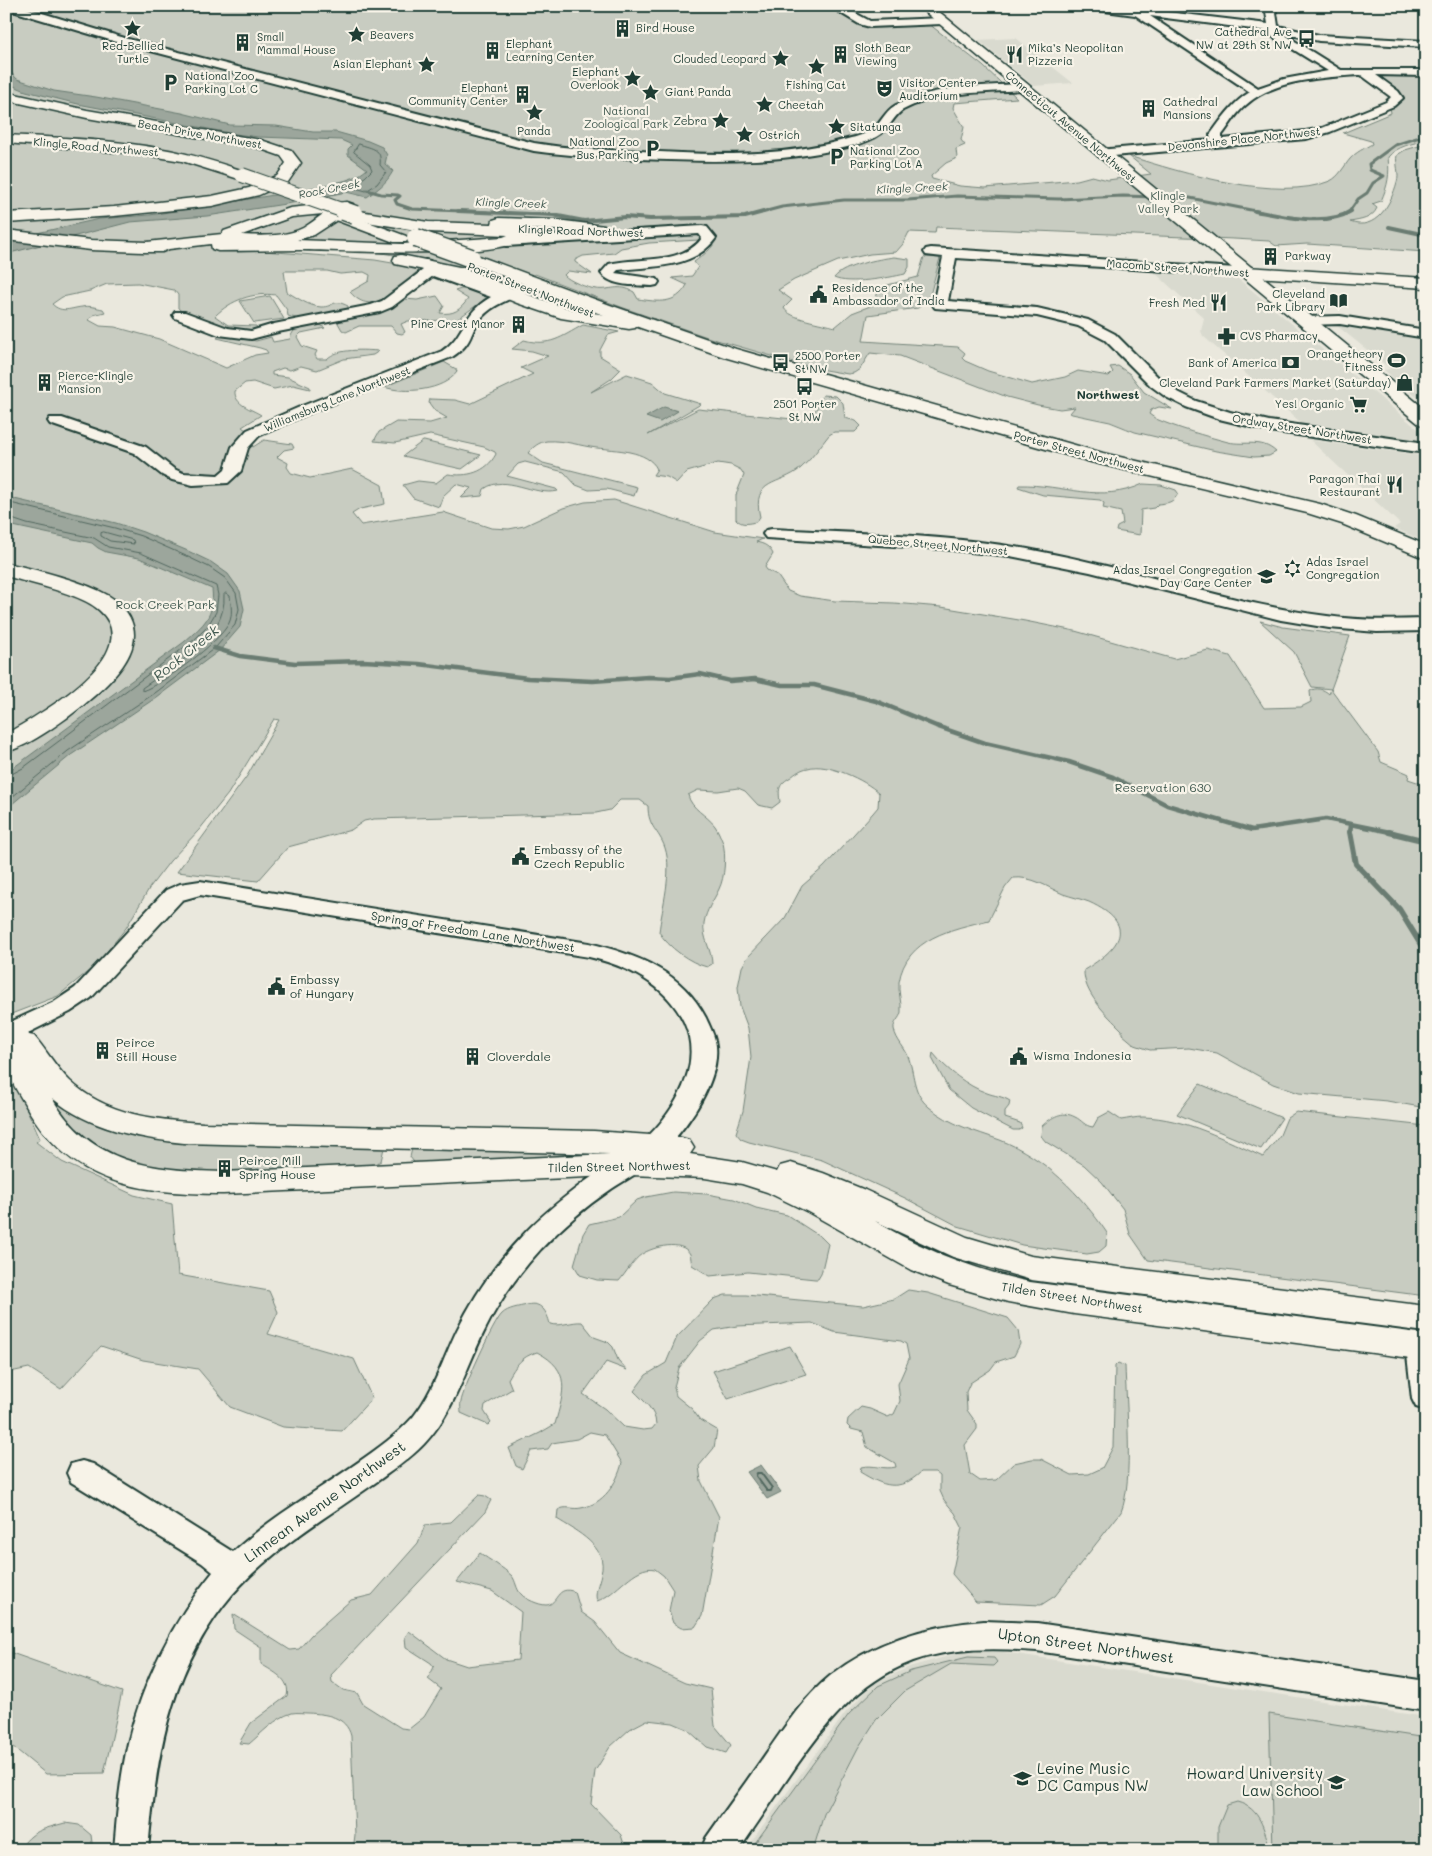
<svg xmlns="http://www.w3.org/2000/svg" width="1432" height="1856" font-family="Mali,sans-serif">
	<rect width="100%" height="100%" fill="#eae8dd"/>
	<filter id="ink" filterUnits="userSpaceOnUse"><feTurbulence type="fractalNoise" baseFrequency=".02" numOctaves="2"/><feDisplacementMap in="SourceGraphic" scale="10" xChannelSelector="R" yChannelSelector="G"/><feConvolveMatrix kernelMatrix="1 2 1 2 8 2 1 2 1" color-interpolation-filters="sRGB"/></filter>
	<g filter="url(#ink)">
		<path fill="#d9dacf" d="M 1016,38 L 1073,83 L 1034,86 L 978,40 Z
			M 1152,270 L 1212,273 L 1236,277 L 1426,436 L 1426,442 L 1421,443 L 1307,428 L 1203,336 L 1201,331 L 1204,318 Z
			M 1336,325 L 1426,340 L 1426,405 L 1384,370 L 1391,369 Z
			M 1310,440 L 1426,456 L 1426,542 L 1394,528 L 1400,524 Z
			M 963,1652 L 1003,1652 L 1426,1717 L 1426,1850 L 745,1850 L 846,1712 L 875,1683 L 909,1667 Z"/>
		<path fill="#c8ccc1" stroke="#74847a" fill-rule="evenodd" d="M 6,6 L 827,6 L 865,26 L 929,24 L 983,66 L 1017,98 L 954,103 L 953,108 L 964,127 L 961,140 L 965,145 L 956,149 L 957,158 L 946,163 L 931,176 L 932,179 L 960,186 L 985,188 L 1077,180 L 1092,176 L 1108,180 L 1151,174 L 1129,156 C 1181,173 1279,202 1330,181 C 1339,177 1344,166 1350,159 C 1356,152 1365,148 1372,144 L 1371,141 L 1343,133 L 1391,113 L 1390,107 L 1403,99 L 1402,95 L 1375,74 L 1426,74 L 1426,140 C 1412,144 1397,146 1388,157 C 1390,175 1388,185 1381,201 L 1372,204 L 1377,208 C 1372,219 1361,220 1350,222 C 1376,232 1391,204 1397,182 C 1400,173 1395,164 1397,155 L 1405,150 L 1426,144 L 1426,252 L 1307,244 L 1276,246 L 1269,241 L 1234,239 L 936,227 L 935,233 L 909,232 L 903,244 L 896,252 L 870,254 L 838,261 L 794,280 L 778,290 L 792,300 L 784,308 C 789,319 823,323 835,327 L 852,313 L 873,305 L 880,287 L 918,277 L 924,257 L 940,258 L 929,299 L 918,308 L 868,315 L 863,341 L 958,347 L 965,353 L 962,358 L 965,361 L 988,371 L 1032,384 L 1065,377 L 1078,371 L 1109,376 L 1113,372 L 1110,367 L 1118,366 L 1130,374 L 1144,392 L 1172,409 L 1159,407 L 1151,410 L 1149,414 L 1156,419 C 1177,428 1205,436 1228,442 C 1246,446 1261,438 1276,452 L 1269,456 L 1254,457 L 1216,451 L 1135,432 L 1110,422 L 1072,414 L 1070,413 L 1075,407 L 1060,409 L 1038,405 L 1007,397 L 900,356 L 870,353 L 860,369 L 854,373 L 848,374 L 813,368 L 710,338 L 621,307 L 535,274 L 512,288 C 482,279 451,267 420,260 C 371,249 313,245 264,251 L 375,260 L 415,267 L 418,271 C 399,287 374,320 350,292 L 369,281 L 370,275 L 364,272 L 340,274 L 327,271 L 284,271 L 287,292 C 298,298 308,306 321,307 C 335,307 332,298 348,306 L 348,310 C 330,314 306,322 288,316 L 287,310 L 276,295 C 253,292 231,300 215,316 L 228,325 L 256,326 L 258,329 L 255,331 C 235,332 191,322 178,308 L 178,295 L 174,290 L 138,283 L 107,284 L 90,291 L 62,297 L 52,304 C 62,314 71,308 82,307 C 89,305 97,308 103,309 L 105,312 L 93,315 L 89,320 L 100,326 L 115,327 L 159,339 L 226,368 L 255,355 L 268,353 L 266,350 L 260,348 L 217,338 L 222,334 L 256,341 L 271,337 L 273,342 L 290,339 C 294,324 306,326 319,324 L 325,328 L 301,333 L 297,337 L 302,346 L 317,351 L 315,355 L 317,359 L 327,359 C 337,348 365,350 379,351 L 373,355 L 344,359 L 317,370 L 301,366 L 290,370 L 283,368 L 272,372 L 272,375 L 288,377 L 310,387 L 310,389 L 293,385 L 274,389 L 253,382 L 245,383 L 235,391 C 234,405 252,409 261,415 L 242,427 L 246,430 L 243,436 L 253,447 L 264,440 L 292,444 L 294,448 L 284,450 L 277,457 L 288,463 L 287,467 L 291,473 L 310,478 L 352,469 L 382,485 L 385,504 L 360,509 L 352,514 L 361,525 L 443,512 L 491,528 L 509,529 L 524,526 L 563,508 L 585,502 L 614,500 L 715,532 L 763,539 L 756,542 C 765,544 769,546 773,554 L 765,567 L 767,570 L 777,575 L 788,591 L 800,596 L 835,601 L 894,603 L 941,607 L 1025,621 L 1075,631 L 1174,659 L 1208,650 L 1230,656 L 1264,708 L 1301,707 L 1311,702 L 1310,691 C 1316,687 1324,689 1329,694 L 1331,689 L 1312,687 L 1294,652 L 1260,621 L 1283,627 L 1350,636 L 1331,689 L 1378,752 L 1381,762 L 1407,773 L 1409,774 L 1408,779 L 1426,785 L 1426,1108 L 1387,1101 L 1299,1093 L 1273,1084 L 1217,1053 L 1189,1048 L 1150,1050 L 1135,1045 L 1122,1034 L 1122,1030 C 1106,1014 1083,993 1084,970 C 1120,948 1139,925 1089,902 C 1081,899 1072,897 1063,894 C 1047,887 1032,876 1013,878 L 1005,888 L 989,920 C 952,929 906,938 899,982 C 898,992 902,1003 901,1012 C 900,1019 893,1022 894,1029 C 896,1041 906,1048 909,1059 C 915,1077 913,1094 929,1107 C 950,1125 975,1131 1000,1140 C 1045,1157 1081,1195 1107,1233 L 1106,1246 L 1099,1252 L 1087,1254 L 1022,1245 L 958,1226 L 905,1198 L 822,1160 L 749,1142 L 741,1139 L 736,1133 L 743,1111 L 751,1057 L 748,1028 L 740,1007 L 738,987 L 742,967 L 747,958 L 785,918 L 802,886 L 824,867 L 873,813 L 878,807 L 879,793 C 865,780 827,762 808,768 C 801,769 796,773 791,777 C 779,784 778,788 780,802 L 772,808 L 758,805 L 745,791 L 738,788 L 718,791 L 698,790 L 688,795 C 691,809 707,815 715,826 C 718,830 721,838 723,843 C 726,855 725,877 719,889 C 714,900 706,910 704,923 C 702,938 712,950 712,964 L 707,967 C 690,963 668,947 659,932 C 662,907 673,872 665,848 C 659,830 648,828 648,806 L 640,800 L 620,800 L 610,810 L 596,813 L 374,819 L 364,821 L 351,830 L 288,847 L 258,881 L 177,872 L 247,776 L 279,720 L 274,719 L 228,794 L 199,830 L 170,861 L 150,887 L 126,928 L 96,965 L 58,996 L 6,1016 ZM 716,239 C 714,248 702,256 694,262 L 698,267 L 692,276 L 672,278 L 687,285 C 676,305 658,302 638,299 L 634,292 C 619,283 610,291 596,289 C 587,288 569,281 564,275 L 568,271 L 592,274 L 575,262 L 575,260 L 583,256 L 614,253 L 621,248 L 649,243 Z
			M 894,257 L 909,259 L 909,267 L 905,274 C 888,278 849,285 834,278 C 844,265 879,259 894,257 Z
			M 461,289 L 470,289 L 488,297 L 456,320 L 408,321 L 401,324 L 405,332 L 402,334 L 397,333 L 391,326 L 359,326 L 346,332 L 342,330 L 338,323 L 341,319 L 383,310 L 404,299 L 417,300 L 437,296 L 444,306 L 440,313 C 454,315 460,310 468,299 L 455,291 Z
			M 270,296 L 284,319 L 254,323 L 240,301 Z
			M 583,325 L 619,332 L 608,335 L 600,350 L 600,356 L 621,369 L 611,379 L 591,392 L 627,374 L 652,382 L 665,393 L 701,404 L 648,435 L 698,409 L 802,420 L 814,413 L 823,395 L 836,396 L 843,403 L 845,418 L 856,421 L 861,426 L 855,432 L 834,432 L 829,435 C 820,446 812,459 801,468 C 780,486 751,478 760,517 L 756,522 C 749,523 742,526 736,519 L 736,495 L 744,475 L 741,470 L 731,465 L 718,463 L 687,472 L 677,483 L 667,477 L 653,475 L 657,469 C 648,450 614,450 597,448 C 580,446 565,440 547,441 C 539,442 533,447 528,453 L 543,463 L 637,487 L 634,496 L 607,489 L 589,490 L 576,485 L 564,472 L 525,462 L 518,464 L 507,476 L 556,489 L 558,491 C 534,497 506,473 484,489 L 482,496 L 461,498 L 471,488 L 456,484 L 443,496 L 439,507 L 413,498 L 403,485 L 418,481 L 436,483 L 448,474 C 467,477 486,473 496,454 L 495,452 L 484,447 L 430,435 L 395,443 L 374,441 L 379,432 L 396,422 L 430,423 L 447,418 L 435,411 L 429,403 L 430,399 L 455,400 L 470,404 L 533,374 L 521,368 L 548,356 L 532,351 L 512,349 L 524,340 C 550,347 561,337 583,325 Z
			M 444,362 L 456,369 L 457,372 C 443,391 405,394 384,387 Z
			M 423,441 L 424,441 L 481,455 L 462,469 L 403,456 Z
			M 1143,484 L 1161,485 L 1176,490 L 1178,493 C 1174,503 1167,503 1158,504 L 1154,508 L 1141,510 L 1140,535 L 1116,531 L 1117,527 L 1123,524 L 1121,512 L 1103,508 L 1104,503 L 1100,500 L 1043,495 L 1018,487 L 1019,485 C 1064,484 1100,504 1143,484 Z
			M 933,1053 C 946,1069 967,1086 987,1093 C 995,1096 1002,1096 1010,1101 L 1009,1106 L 1005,1111 L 1005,1118 L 1020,1123 L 1022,1128 L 1019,1130 L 1013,1130 L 971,1108 L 949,1090 L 932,1058 Z
			M 6,1062 L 40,1139 L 36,1142 L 62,1162 L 134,1195 L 172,1204 L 178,1275 L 269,1291 L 278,1312 L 268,1334 L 354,1359 L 372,1398 L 342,1431 L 283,1427 L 230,1407 L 198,1369 L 143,1360 L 101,1346 L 61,1389 L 29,1368 L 6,1373 Z
			M 1200,1084 L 1282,1118 L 1261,1149 L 1177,1114 Z
			M 50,1089 L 110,1123 L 371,1140 L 384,1148 L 381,1161 L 364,1169 L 240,1176 L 154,1172 L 82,1144 L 47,1103 Z
			M 1109,1112 L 1121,1120 C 1128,1119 1136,1117 1143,1117 C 1185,1118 1226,1140 1263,1157 L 1280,1135 L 1287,1118 L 1296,1112 L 1426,1126 L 1426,1296 L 1148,1260 L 1130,1234 L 1123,1209 L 1102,1182 L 1084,1165 L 1046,1142 L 1041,1136 L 1042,1126 C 1052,1117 1062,1110 1075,1117 C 1082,1120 1084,1126 1093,1127 L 1098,1118 Z
			M 416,1146 L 589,1153 L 588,1156 L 417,1166 L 410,1157 L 412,1149 Z
			M 673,1192 L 707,1194 L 734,1199 L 756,1208 L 787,1215 L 821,1237 L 828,1244 L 821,1274 L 818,1279 L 815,1279 L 748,1272 L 710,1276 L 692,1265 C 691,1262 691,1257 690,1254 C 682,1239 653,1247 642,1254 C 633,1260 626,1273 619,1281 L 597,1280 L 580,1275 L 574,1265 L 583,1234 L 589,1224 L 619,1217 L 637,1200 L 646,1197 Z
			M 908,1290 L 928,1293 L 1008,1318 L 1018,1330 L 1020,1344 L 1014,1356 L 996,1362 L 990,1370 L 970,1383 L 966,1392 L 967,1410 L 977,1424 L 977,1429 L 965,1445 L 970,1474 L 980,1481 L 996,1480 L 1014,1463 L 1032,1459 L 1041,1459 L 1072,1475 L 1089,1474 L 1102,1468 L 1113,1447 L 1115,1366 L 1118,1363 L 1125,1366 C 1126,1403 1134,1480 1121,1512 L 1055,1596 L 1041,1605 L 976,1602 L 952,1574 L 962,1527 L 955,1513 L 944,1500 L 940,1491 L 940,1476 L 935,1472 L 921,1472 C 899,1493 883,1486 860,1472 L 861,1467 C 873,1464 884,1470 896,1467 L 895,1463 L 867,1447 L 863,1432 L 851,1429 L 847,1425 L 848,1419 L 861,1407 L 870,1409 L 888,1417 L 894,1414 L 900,1401 L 898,1384 L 909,1359 L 906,1344 L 901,1341 L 834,1332 L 812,1323 L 737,1326 L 714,1330 L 700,1341 L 679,1368 L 674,1387 L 676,1396 L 692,1409 L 700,1420 L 717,1430 L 714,1448 L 699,1466 L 701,1481 L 719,1517 L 702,1616 L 695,1627 L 681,1628 L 673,1623 L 669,1611 L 673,1590 L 664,1576 L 655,1569 C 634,1564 617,1595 597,1601 C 594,1593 599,1583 601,1574 C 609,1547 576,1531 557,1519 L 558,1510 C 566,1505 573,1510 581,1508 C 604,1504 617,1483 622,1463 L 605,1435 L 590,1432 L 577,1439 L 552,1443 L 548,1449 L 531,1451 L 522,1469 L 516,1466 L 509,1448 L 540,1433 L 555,1424 C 564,1392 572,1370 537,1352 C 521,1357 516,1365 508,1379 L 512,1389 L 485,1405 L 484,1411 L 491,1422 L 488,1425 L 461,1413 C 461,1410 460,1405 461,1402 C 462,1391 494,1321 502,1314 C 508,1308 519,1307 527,1305 C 541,1301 547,1312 550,1324 C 560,1327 572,1321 582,1322 L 594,1337 L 608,1342 L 613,1347 L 618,1360 L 627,1370 L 606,1362 L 583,1394 L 605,1409 L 624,1427 L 643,1430 L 652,1429 L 656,1424 C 655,1410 644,1401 634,1391 L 646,1375 L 666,1363 L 677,1337 L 714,1299 L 725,1295 L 746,1295 L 863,1306 L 894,1299 Z
			M 790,1346 L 806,1374 L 728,1399 L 713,1371 Z
			M 479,1495 L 485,1496 L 491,1500 L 485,1512 L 331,1675 L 332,1682 L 343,1690 L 357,1693 L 363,1704 L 401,1728 L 409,1729 L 424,1717 L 441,1689 L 428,1679 L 434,1667 L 431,1663 L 406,1647 L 405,1637 L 409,1631 L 446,1659 L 467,1666 L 518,1660 L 521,1612 L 492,1591 L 457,1582 L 480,1553 C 489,1560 503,1567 512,1576 C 516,1581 516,1589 521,1594 C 525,1599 539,1605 546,1605 C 558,1605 556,1584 575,1592 L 581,1612 L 595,1622 L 620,1653 L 685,1683 L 711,1689 L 715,1726 L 731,1745 L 726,1753 L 707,1747 L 687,1729 L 673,1723 L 647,1720 L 630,1729 L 610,1747 L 595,1771 L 591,1804 L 621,1835 L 626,1850 L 353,1850 L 355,1835 L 351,1736 C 346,1716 326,1714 308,1713 C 303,1713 297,1712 292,1713 C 275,1718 262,1733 249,1744 L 239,1743 L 251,1723 L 287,1696 C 291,1679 273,1672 261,1664 L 261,1647 L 234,1629 L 233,1614 L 290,1650 L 299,1649 L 311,1635 L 351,1600 L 372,1595 L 418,1543 L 425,1525 L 451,1522 Z
			M 6,1651 L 122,1692 L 104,1773 L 46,1774 L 6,1741 Z
			M 968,1657 L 994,1658 L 997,1662 L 993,1666 L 951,1664 L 905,1691 L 876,1720 L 858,1748 L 824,1814 L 813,1850 L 750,1850 L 849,1714 L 878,1686 L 911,1671 Z
			M 1269,1714 L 1426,1738 L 1426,1850 L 1273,1850 Z
			M 1237,1802 C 1261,1808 1263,1829 1271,1850 L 1218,1850 L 1218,1827 L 1227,1805 Z
			M 65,1823 L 79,1825 L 91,1835 L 93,1850 L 19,1850 C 32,1830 43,1829 65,1823 Z"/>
		<path fill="#9ca69c" stroke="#6a7c72" d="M 6,67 L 17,79 L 54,91 L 96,97 L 182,113 L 230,125 L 276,126 L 313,132 L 336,132 L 368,141 L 382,147 L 387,155 L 385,164 L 393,171 C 386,184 378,189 367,197 L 346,192 L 292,203 L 207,216 L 130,222 L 6,254 L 6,240 L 99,219 L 150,215 L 305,190 C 324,183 351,184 367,169 L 348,155 L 348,149 L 352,145 L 341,140 L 259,137 L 235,134 L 78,104 L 26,91 L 6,83 Z
			M 664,407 L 678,411 L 660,422 L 646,417 Z
			M 6,497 L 116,523 L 143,532 L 188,551 L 211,562 L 228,574 L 240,591 L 244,609 L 240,627 L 220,650 L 157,697 L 71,755 L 6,809 L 6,773 L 184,642 C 204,624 215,617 212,589 L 139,558 L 106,552 L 98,548 L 92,543 L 13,526 L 6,521 Z
			M 761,1465 L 781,1492 L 767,1499 L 747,1472 Z"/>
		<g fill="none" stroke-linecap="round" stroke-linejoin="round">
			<path stroke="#51675e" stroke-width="1" d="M 359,144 C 373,149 382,148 380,165 L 386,172 L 377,184 L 366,191 L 349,186 L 365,177 L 372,170 L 370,165 L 354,152 Z
				M 6,502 L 115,528 L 141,536 L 186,556 L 209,567 L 225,578 L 236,593 L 239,609 L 235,625 L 216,647 L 155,693 L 68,751 L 6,802
				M 6,517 L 27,524 L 94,538 L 108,547 L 141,553 L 216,586 L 218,595 L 216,612 L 207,627 L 194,640 L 23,768 L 6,777
				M 104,532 L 133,540 L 134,544 L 110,541 L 101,536 L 101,533 Z
				M 226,593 L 230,596 C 231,605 233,615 229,623 C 219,643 163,684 142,691 L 142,688 C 173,666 227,639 224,595 Z"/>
			<path stroke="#51675e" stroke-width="2" d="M 757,1473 L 761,1473 L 772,1488 L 771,1491 L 767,1491 L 756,1476 Z"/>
			<path stroke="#6a7c72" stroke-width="3" d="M 367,190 L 381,194 L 398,195 L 400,196 L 395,200 L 397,204 L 412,209 L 487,212
				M 763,212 L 782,207 L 844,200 L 908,200 L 957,196 L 1059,199 L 1123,196 L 1190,198 L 1261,212
				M 1349,212 L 1358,199 L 1367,193 L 1373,183 L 1384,176 L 1370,170 L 1369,164 L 1395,145 L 1426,135"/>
			<path stroke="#6a7c72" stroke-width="4" d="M 458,211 L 553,215 L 584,221 L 625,217 L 650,219 L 745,217 L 767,211
				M 1255,211 C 1282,216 1327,227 1351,211
				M 1389,227 L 1426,235"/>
			<path stroke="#6a7c72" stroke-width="4.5" d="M 214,648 L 240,656 L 295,663 L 363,661 L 419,664 L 528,678 L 593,681 L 648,677 L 670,678 L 700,674 L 730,681 L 755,679 L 782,685 L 814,685 L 876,701 L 936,726 L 985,743 L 1069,762 L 1113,777 L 1167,805 L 1252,830 L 1326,819 L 1395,833
				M 1350,833 L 1351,825"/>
			<path stroke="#6a7c72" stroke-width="6" d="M 1350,832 L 1356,864 L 1399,909 L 1426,953
				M 1389,832 L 1426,841"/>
			<defs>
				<path id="street" d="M 6,6 L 19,6 L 128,39 L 534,143 C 569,149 605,150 640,151 C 711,155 782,158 851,138 C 861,136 871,132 878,124 C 884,117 887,110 896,105 C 935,86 979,86 1022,84 L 1028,87 L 1022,90 C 982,93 939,91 903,110 C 895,115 892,123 885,130 C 879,137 868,141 859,144 C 787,164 714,162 640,159 C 605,157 569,156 534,151 L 120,43 L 6,9 Z
					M 829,6 L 842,6 L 870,21 L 942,18 L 947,21 L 942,24 L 870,27 L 859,24 Z
					M 1085,6 L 1117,6 L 1268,24 L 1265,6 L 1275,6 L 1278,26 L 1319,35 L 1426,41 L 1426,47 L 1319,41 L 1282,33 L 1341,70 L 1426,70 L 1426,76 L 1376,75 L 1398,91 L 1403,98 L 1394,106 L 1330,132 L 1306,139 L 1102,157 L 1098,156 L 1096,153 L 1098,150 L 1211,140 L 1210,135 C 1222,119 1232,103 1250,92 L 1135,15 L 1090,9 ZM 1150,16 L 1268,31 L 1270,35 L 1328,71 L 1284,79 L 1258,88 ZM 1358,75 L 1361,75 L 1391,97 L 1386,102 L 1322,128 L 1306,131 L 1222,139 L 1222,135 C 1230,125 1236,113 1246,105 C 1275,79 1322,78 1358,75 Z
					M 702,226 L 707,227 L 716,238 C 694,269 652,266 618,270 L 615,273 L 657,279 L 659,282 L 657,285 L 652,286 C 636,285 611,287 601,273 L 609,264 C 638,257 683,265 702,238 L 699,234 L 506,246 L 499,242 L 506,238 Z
					M 931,248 L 1251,269 L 1253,272 L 1246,276 L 956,258 L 948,301 L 1037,308 L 1088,320 L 1115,334 L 1161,380 L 1176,391 L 1196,401 L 1230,412 L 1269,421 L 1426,443 L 1426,453 L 1269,431 L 1219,419 L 1186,407 L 1166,397 L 1151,386 L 1105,340 L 1078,326 L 1037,316 L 935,308 L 933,305 L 943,257 L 926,255 L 924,252 L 926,249 Z
					M 425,260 L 430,261 L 436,268 L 468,278 L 502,292 L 539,280 L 546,284 L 544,287 C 523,295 497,300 482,317 C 468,333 475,342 452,357 L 312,412 L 259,436 L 248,448 L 241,471 L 228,483 L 193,485 L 172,480 L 162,475 L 134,453 L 50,424 L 48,421 L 50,418 L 62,418 L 146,447 L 174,469 L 183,473 L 218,475 L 225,469 L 232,447 L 247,430 L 302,406 L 442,351 C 466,335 461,314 491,297 L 433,276 L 392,307 L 380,312 L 278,332 L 251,339 L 219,335 L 175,318 L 173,315 L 175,312 L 185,312 L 228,328 L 251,331 L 274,324 L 371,305 L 382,301 L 423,270 L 418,264 Z
					M 1340,316 L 1426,330 L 1426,338 L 1340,324 L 1305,325 L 1300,324 L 1298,321 L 1300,318 L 1305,317 Z
					M 772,529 C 863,534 954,534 1043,552 C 1139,570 1231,604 1327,616 C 1360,621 1393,620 1426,619 L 1426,631 L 1377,632 L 1329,628 L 1281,620 L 1090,572 L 1010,556 L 942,549 L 766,538 L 763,534 L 766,530 Z
					M 200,881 L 589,943 C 637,955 682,971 706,1018 C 710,1027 715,1036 716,1046 C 720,1085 682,1135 654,1160 C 641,1172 625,1180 610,1190 C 585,1207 562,1227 541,1249 C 520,1272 500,1299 486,1328 C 466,1367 455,1411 424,1444 C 409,1460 390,1472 372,1485 C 320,1522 263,1554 223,1606 C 167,1680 156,1761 148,1850 L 114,1850 C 117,1814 120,1778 128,1743 C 142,1683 173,1620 213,1572 L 202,1563 L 71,1482 L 67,1473 L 71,1464 L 82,1461 L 93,1464 L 233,1552 C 271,1517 316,1492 357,1463 C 377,1449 397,1435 413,1417 C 434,1391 443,1359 457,1330 C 474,1296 496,1263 522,1236 C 540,1216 562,1199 583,1183 C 599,1171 617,1162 633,1150 C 669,1121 706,1069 684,1022 C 666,984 627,966 589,957 L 200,895 L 182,900 L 91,998 L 70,1012 L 22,1036 L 14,1038 L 6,1036 L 6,1024 L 54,1002 L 75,988 L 166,890 L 180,884 Z
					M 1420,1335 L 1426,1337 L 1426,1410 L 1416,1407 L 1412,1399 L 1406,1346 L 1410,1338 Z
					M 984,1621 L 1037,1623 L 1426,1681 L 1426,1711 L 1037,1651 C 996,1648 953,1647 913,1661 C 857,1682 823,1727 790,1775 C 773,1800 756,1825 739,1850 L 701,1850 L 706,1838 C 726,1809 747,1781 767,1752 C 786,1725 804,1697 830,1676 C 875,1641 928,1625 984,1621 Z"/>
				<path id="secondary" d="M 6,135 C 58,138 111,139 163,149 C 192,154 219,163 247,172 L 250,175 L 247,178 L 242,180 L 182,161 L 139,154 L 6,143 Z
					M 336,210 L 406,236 L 408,239 L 406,242 L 394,242 L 330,218 L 328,215 L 330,212 Z
					M 471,253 L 610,305 L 736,349 L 1103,453 L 1320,504 L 1356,516 L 1426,545 L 1426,559 L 1342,524 L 1307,513 L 1091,462 L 724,357 L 598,313 L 465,261 L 463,258 L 465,255 Z
					M 1246,267 L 1426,278 L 1426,288 L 1240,276 L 1238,272 L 1240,268 Z
					M 6,563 C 34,569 93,583 115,600 C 158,636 119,676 87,702 C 68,718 30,746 6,752 L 6,734 C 37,716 149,654 99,610 C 80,593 31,584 6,576 Z
					M 14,1020 L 24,1023 L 29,1035 L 34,1036 C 47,1051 56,1068 70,1081 C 106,1115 156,1120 203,1123 L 594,1131 L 678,1137 L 689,1140 L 694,1148 L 690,1154 L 742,1162 L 777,1172 L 780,1166 L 791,1163 L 823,1173 L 865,1190 L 967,1237 L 1031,1256 L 1426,1306 L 1426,1332 L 1031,1280 L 953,1257 L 875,1221 C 926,1251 972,1269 1030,1282 L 1426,1334 L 1426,1360 L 1074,1314 L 1008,1302 L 949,1285 L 911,1270 L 808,1212 L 767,1192 L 742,1184 L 705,1178 L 631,1175 L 223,1194 C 139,1193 71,1185 26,1106 C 19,1094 9,1079 6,1065 C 4,1052 6,1036 6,1023 ZM 52,1098 C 90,1129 137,1138 184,1143 L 610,1154 L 223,1172 C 152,1170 91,1165 52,1098 Z"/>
				<path id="primary" d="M 918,6 L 932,6 L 1426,410 L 1426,426 L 1419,424 Z
					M 6,92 L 87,110 L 261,140 L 291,150 L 301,163 L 288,182 L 259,195 L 212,206 L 114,216 L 6,223 L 6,213 L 114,207 L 212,196 L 249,188 L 277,176 L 286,163 L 281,156 L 258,148 L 87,118 L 6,100 Z
					M 347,202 L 353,204 L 355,207 L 353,210 L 428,222 L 492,224 L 493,220 L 499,218 L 556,220 L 605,226 L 611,228 L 613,231 L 611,234 L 605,236 L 556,230 L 520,229 L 527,236 C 510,261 337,250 302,250 C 274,250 246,251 218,251 L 212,249 L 211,244 L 169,249 L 162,252 L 143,252 L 91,250 L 6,240 L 6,230 L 91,240 L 147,242 L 222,234 L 224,231 L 290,208 ZM 323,214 C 316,219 310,224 303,228 C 286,237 261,236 242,235 L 292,217 ZM 337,220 L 355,220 L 428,232 L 508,235 L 503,237 L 403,244 L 297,240 L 314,235 Z
					M 401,255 L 464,268 L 529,295 L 570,309 L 629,319 L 635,320 L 638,324 L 635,328 L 629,329 L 561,318 L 517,303 L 453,276 L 395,264 L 393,260 L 395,256 Z"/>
			</defs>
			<use href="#street" stroke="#1f3d34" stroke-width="4"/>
			<use href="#secondary" stroke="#1f3d34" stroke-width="3"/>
			<use href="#primary" stroke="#1f3d34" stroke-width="3"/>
			<use href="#street" fill="#f7f3e8" fill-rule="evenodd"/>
			<use href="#secondary" fill="#f7f3e8" fill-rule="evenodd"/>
			<use href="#primary" fill="#f7f3e8" fill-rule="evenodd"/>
			<defs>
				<path id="secondary-bridge-far1" d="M 242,175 L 347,212"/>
				<path id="secondary-bridge" d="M 344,211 L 355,215
					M 416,238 L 471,258"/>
			</defs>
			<use href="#secondary-bridge-far1" stroke="#1f3d34" stroke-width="16" stroke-linecap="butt"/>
			<use href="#secondary-bridge" stroke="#1f3d34" stroke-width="21" stroke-linecap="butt"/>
			<use href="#secondary-bridge-far1" stroke="#f7f3e8" stroke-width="14"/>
			<use href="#secondary-bridge" stroke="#f7f3e8" stroke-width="18"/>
		</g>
	</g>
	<defs>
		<symbol id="sight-bare" viewBox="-9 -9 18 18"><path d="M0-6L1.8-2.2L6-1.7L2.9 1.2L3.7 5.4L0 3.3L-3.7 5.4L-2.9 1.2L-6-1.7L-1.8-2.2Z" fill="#1f3d34" stroke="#f7f3e8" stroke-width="2.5" paint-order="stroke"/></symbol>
		<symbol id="building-bare" viewBox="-9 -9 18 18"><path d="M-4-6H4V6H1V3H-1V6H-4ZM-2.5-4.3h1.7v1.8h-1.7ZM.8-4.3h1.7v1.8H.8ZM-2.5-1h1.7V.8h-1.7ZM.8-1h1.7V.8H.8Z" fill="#1f3d34" stroke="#f7f3e8" stroke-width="2.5" paint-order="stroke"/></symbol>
		<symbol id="bus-bare" viewBox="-9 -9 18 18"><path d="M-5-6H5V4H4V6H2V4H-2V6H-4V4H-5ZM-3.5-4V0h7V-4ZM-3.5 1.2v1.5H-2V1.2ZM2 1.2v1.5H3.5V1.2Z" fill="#1f3d34" stroke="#f7f3e8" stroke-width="2.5" paint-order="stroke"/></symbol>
		<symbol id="restaurant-bare" viewBox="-9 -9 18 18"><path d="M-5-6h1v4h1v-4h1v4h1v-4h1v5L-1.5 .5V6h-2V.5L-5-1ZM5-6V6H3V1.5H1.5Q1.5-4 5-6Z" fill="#1f3d34" stroke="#f7f3e8" stroke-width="2.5" paint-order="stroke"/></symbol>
		<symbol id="parking-bare" viewBox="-9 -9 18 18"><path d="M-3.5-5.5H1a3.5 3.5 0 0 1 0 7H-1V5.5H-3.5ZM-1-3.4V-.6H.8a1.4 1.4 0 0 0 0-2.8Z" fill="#1f3d34" stroke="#f7f3e8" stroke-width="2.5" paint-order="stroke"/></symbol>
		<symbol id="theatre-bare" viewBox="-9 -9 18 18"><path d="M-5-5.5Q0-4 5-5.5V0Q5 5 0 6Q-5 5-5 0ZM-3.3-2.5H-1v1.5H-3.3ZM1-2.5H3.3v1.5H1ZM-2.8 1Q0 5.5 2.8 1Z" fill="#1f3d34" stroke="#f7f3e8" stroke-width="2.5" paint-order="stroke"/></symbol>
		<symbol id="civic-bare" viewBox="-9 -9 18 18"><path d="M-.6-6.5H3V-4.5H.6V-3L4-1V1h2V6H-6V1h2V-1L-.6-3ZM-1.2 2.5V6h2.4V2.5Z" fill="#1f3d34" stroke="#f7f3e8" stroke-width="2.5" paint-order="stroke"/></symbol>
		<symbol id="library-bare" viewBox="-9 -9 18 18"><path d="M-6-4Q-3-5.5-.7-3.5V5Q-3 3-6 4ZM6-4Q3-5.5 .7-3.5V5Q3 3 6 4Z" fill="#1f3d34" stroke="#f7f3e8" stroke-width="2.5" paint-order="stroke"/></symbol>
		<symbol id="pharmacy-bare" viewBox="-9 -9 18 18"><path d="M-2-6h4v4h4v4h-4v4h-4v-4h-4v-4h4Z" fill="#1f3d34" stroke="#f7f3e8" stroke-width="2.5" paint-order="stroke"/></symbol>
		<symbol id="stadium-bare" viewBox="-9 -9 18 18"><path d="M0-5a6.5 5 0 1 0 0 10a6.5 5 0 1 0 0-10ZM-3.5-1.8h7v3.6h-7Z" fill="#1f3d34" stroke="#f7f3e8" stroke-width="2.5" paint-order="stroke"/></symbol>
		<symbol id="bank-bare" viewBox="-9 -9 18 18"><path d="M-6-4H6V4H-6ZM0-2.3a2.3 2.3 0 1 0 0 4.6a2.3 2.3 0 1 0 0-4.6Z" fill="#1f3d34" stroke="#f7f3e8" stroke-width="2.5" paint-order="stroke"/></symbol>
		<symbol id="shop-bare" viewBox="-9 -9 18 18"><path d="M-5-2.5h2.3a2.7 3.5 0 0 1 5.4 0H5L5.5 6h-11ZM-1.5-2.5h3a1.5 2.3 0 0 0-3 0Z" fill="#1f3d34" stroke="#f7f3e8" stroke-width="2.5" paint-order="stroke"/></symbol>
		<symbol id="supermarket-bare" viewBox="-9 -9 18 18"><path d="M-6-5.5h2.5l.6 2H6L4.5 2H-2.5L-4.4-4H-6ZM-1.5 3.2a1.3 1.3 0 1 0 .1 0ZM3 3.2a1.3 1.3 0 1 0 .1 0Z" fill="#1f3d34" stroke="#f7f3e8" stroke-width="2.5" paint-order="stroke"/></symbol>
		<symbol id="synagogue-bare" viewBox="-9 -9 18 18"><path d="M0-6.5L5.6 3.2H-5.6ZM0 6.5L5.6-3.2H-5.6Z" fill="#1f3d34" stroke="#f7f3e8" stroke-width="2.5" paint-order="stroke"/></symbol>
		<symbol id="school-bare" viewBox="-9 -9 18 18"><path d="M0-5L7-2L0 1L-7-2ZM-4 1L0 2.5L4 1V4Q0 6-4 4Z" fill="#1f3d34" stroke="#f7f3e8" stroke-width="2.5" paint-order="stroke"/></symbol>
		<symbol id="university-bare" viewBox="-9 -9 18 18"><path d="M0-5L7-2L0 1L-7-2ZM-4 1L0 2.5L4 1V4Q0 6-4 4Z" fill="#1f3d34" stroke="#f7f3e8" stroke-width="2.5" paint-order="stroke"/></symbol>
	</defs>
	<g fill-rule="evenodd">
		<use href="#sight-bare" x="120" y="16" width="25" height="25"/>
		<use href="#building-bare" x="610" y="16" width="25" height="25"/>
		<use href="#sight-bare" x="344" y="22" width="25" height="25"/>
		<use href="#bus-bare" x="1294" y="26" width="25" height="25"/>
		<use href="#building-bare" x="230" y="30" width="25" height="25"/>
		<use href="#building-bare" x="480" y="38" width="25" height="25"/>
		<use href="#building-bare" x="828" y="42" width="25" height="25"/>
		<use href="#restaurant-bare" x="1002" y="42" width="25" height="25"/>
		<use href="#sight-bare" x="768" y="46" width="25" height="25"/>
		<use href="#sight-bare" x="414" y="52" width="25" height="25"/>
		<use href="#sight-bare" x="804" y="54" width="25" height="25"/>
		<use href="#sight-bare" x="620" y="66" width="25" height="25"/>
		<use href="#parking-bare" x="158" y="70" width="25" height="25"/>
		<use href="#theatre-bare" x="872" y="76" width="25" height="25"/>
		<use href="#sight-bare" x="638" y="80" width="25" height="25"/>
		<use href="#building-bare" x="510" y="82" width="25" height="25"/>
		<use href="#sight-bare" x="752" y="92" width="25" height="25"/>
		<use href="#building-bare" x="1136" y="96" width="25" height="25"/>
		<use href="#sight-bare" x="522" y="100" width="25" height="25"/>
		<use href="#sight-bare" x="708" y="108" width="25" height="25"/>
		<use href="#sight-bare" x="824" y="114" width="25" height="25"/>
		<use href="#sight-bare" x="732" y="122" width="25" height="25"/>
		<use href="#parking-bare" x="640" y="136" width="25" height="25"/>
		<use href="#parking-bare" x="824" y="144" width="25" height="25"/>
		<use href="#building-bare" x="1258" y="244" width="25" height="25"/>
		<use href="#civic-bare" x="806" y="282" width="25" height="25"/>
		<use href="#library-bare" x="1326" y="288" width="25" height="25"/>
		<use href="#restaurant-bare" x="1206" y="290" width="25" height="25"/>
		<use href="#building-bare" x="506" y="312" width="25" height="25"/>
		<use href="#pharmacy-bare" x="1214" y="324" width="25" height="25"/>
		<use href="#stadium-bare" x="1384" y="348" width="25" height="25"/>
		<use href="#bus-bare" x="768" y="350" width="25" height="25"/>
		<use href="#bank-bare" x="1278" y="350" width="25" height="25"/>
		<use href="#building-bare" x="32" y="370" width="25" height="25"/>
		<use href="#shop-bare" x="1392" y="370" width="25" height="25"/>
		<use href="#bus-bare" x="792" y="374" width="25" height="25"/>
		<use href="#supermarket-bare" x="1346" y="392" width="25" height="25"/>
		<use href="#restaurant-bare" x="1382" y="472" width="25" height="25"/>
		<use href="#synagogue-bare" x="1280" y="556" width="25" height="25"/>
		<use href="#school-bare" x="1254" y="564" width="25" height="25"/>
		<use href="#civic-bare" x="508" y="844" width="25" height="25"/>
		<use href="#civic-bare" x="264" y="974" width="25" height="25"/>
		<use href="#building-bare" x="90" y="1038" width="25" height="25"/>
		<use href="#civic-bare" x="1006" y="1044" width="25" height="25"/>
		<use href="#building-bare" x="460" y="1044" width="25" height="25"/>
		<use href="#building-bare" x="212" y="1156" width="25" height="25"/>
		<use href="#school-bare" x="1010" y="1766" width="25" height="25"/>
		<use href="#university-bare" x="1324" y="1770" width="25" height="25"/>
	</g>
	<g text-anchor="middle" stroke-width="4.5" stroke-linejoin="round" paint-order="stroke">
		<g font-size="11" fill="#1f3d34" stroke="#f7f3e8" text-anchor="start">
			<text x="636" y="32">Bird House</text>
			<text x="1292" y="36" text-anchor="end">Cathedral Ave<tspan x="1292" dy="13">NW at 29th St NW</tspan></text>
			<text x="370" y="39">Beavers</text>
			<text x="257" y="41">Small<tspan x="257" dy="13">Mammal House</tspan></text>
			<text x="506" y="48">Elephant<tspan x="506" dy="13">Learning Center</tspan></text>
			<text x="133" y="50" text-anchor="middle">Red-Bellied<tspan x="133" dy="13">Turtle</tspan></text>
			<text x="855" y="52">Sloth Bear<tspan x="855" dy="13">Viewing</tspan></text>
			<text x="1028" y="52">Mika’s Neopolitan<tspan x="1028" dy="13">Pizzeria</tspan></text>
			<text x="766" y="63" text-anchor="end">Clouded Leopard</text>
			<text x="412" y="68" text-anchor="end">Asian Elephant</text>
			<text x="619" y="76" text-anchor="end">Elephant<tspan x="619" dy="13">Overlook</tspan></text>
			<text x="185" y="80">National Zoo<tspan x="185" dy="13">Parking Lot C</tspan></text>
			<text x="899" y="87">Visitor Center<tspan x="899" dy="13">Auditorium</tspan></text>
			<text x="816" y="89" text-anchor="middle">Fishing Cat</text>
			<text x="508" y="92" text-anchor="end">Elephant<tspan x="508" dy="13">Community Center</tspan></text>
			<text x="665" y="96">Giant Panda</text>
			<text x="1163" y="106">Cathedral<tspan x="1163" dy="13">Mansions</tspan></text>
			<text x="778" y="109">Cheetah</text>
			<text x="707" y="125" text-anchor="end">Zebra</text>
			<text x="850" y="131">Sitatunga</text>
			<text x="534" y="135" text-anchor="middle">Panda</text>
			<text x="759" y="139">Ostrich</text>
			<text x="639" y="146" text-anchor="end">National Zoo<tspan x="639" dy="13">Bus Parking</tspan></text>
			<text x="850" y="155">National Zoo<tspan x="850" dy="13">Parking Lot A</tspan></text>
			<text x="1285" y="260">Parkway</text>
			<text x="832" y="292">Residence of the<tspan x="832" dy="13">Ambassador of India</tspan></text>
			<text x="1325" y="298" text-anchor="end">Cleveland<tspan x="1325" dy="13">Park Library</tspan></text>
			<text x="1205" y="307" text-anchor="end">Fresh Med</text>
			<text x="505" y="328" text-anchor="end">Pine Crest Manor</text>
			<text x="1240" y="340">CVS Pharmacy</text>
			<text x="1383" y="358" text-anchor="end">Orangetheory<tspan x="1383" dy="13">Fitness</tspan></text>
			<text x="795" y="360">2500 Porter<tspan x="795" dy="13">St NW</tspan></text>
			<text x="1277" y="367" text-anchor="end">Bank of America</text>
			<text x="58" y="380">Pierce-Klingle<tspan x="58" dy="13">Mansion</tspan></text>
			<text x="1391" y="387" text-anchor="end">Cleveland Park Farmers Market (Saturday)</text>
			<text x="805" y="408" text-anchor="middle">2501 Porter<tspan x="805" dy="13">St NW</tspan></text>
			<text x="1344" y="408" text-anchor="end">Yes! Organic</text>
			<text x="1380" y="483" text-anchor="end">Paragon Thai<tspan x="1380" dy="13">Restaurant</tspan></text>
			<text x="1306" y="566">Adas Israel<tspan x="1306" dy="13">Congregation</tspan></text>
			<text x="1252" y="574" text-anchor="end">Adas Israel Congregation<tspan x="1252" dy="13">Day Care Center</tspan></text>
		</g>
		<g font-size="11" fill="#415a50" stroke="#f7f3e8">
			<text x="626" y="115">National<tspan x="626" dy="13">Zoological Park</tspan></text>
			<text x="1168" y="200">Klingle<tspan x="1168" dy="13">Valley Park</tspan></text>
		</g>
		<g font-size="11" fill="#1f3d34" stroke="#f7f3e8">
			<text transform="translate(1071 127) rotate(40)" y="4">Connecticut Avenue Northwest</text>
			<text transform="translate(200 134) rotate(10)" y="4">Beach Drive Northwest</text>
			<text transform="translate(1244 139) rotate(-6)" y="4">Devonshire Place Northwest</text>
			<text transform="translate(96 147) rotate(5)" y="4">Klingle Road Northwest</text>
			<text transform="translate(581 231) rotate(2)" y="4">Klingle Road Northwest</text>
			<text transform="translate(1178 268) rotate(4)" y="4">Macomb Street Northwest</text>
			<text transform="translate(531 290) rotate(21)" y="4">Porter Street Northwest</text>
			<text transform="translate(337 399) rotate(-22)" y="4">Williamsburg Lane Northwest</text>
			<text transform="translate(1302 429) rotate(9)" y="4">Ordway Street Northwest</text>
			<text transform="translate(1079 452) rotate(15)" y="4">Porter Street Northwest</text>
			<text transform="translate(938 545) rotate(5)" y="4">Quebec Street Northwest</text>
		</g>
		<g font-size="11" font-style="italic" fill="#445c53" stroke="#f7f3e8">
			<text transform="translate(912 188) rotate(-3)" y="4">Klingle Creek</text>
			<text transform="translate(329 189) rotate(-11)" y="4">Rock Creek</text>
			<text transform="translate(511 203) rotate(2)" y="4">Klingle Creek</text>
		</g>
		<g font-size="12" font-weight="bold" fill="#1f3d34" stroke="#f7f3e8">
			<text x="1108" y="399">Northwest</text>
		</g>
		<g font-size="12" fill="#415a50" stroke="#f7f3e8">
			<text x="165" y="609">Rock Creek Park</text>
			<text x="1163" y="792">Reservation 630</text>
		</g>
		<g font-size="12" fill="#1f3d34" stroke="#f7f3e8" text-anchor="start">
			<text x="534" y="854">Embassy of the<tspan x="534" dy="14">Czech Republic</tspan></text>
			<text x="290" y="984">Embassy<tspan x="290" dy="14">of Hungary</tspan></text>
			<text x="116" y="1047">Peirce<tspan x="116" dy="14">Still House</tspan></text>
			<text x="1033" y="1060">Wisma Indonesia</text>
			<text x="487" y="1061">Cloverdale</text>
			<text x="239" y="1165">Peirce Mill<tspan x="239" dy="14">Spring House</tspan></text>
		</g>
		<g font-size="12" fill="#1f3d34" stroke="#f7f3e8">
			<text transform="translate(473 932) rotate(9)" y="4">Spring of Freedom Lane Northwest</text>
			<text transform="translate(619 1167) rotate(-1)" y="4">Tilden Street Northwest</text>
			<text transform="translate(1072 1298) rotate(9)" y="4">Tilden Street Northwest</text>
		</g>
		<g font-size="14" font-style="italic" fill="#445c53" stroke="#f7f3e8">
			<text transform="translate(186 653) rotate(-39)" y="5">Rock Creek</text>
		</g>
		<g font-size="15" fill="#1f3d34" stroke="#f7f3e8">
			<text transform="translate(325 1502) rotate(-36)" y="5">Linnean Avenue Northwest</text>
			<text transform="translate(1086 1646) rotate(8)" y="5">Upton Street Northwest</text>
		</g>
		<g font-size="15" fill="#1f3d34" stroke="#f7f3e8" text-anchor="start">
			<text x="1037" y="1774">Levine Music<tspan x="1037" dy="17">DC Campus NW</tspan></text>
			<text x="1323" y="1779" text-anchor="end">Howard University<tspan x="1323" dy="17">Law School</tspan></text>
		</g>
	</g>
	<rect width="1432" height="1856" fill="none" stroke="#f7f3e8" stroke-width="25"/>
	<rect x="12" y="12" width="1407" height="1831" fill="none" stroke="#1f3d34" stroke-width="2" filter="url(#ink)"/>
</svg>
